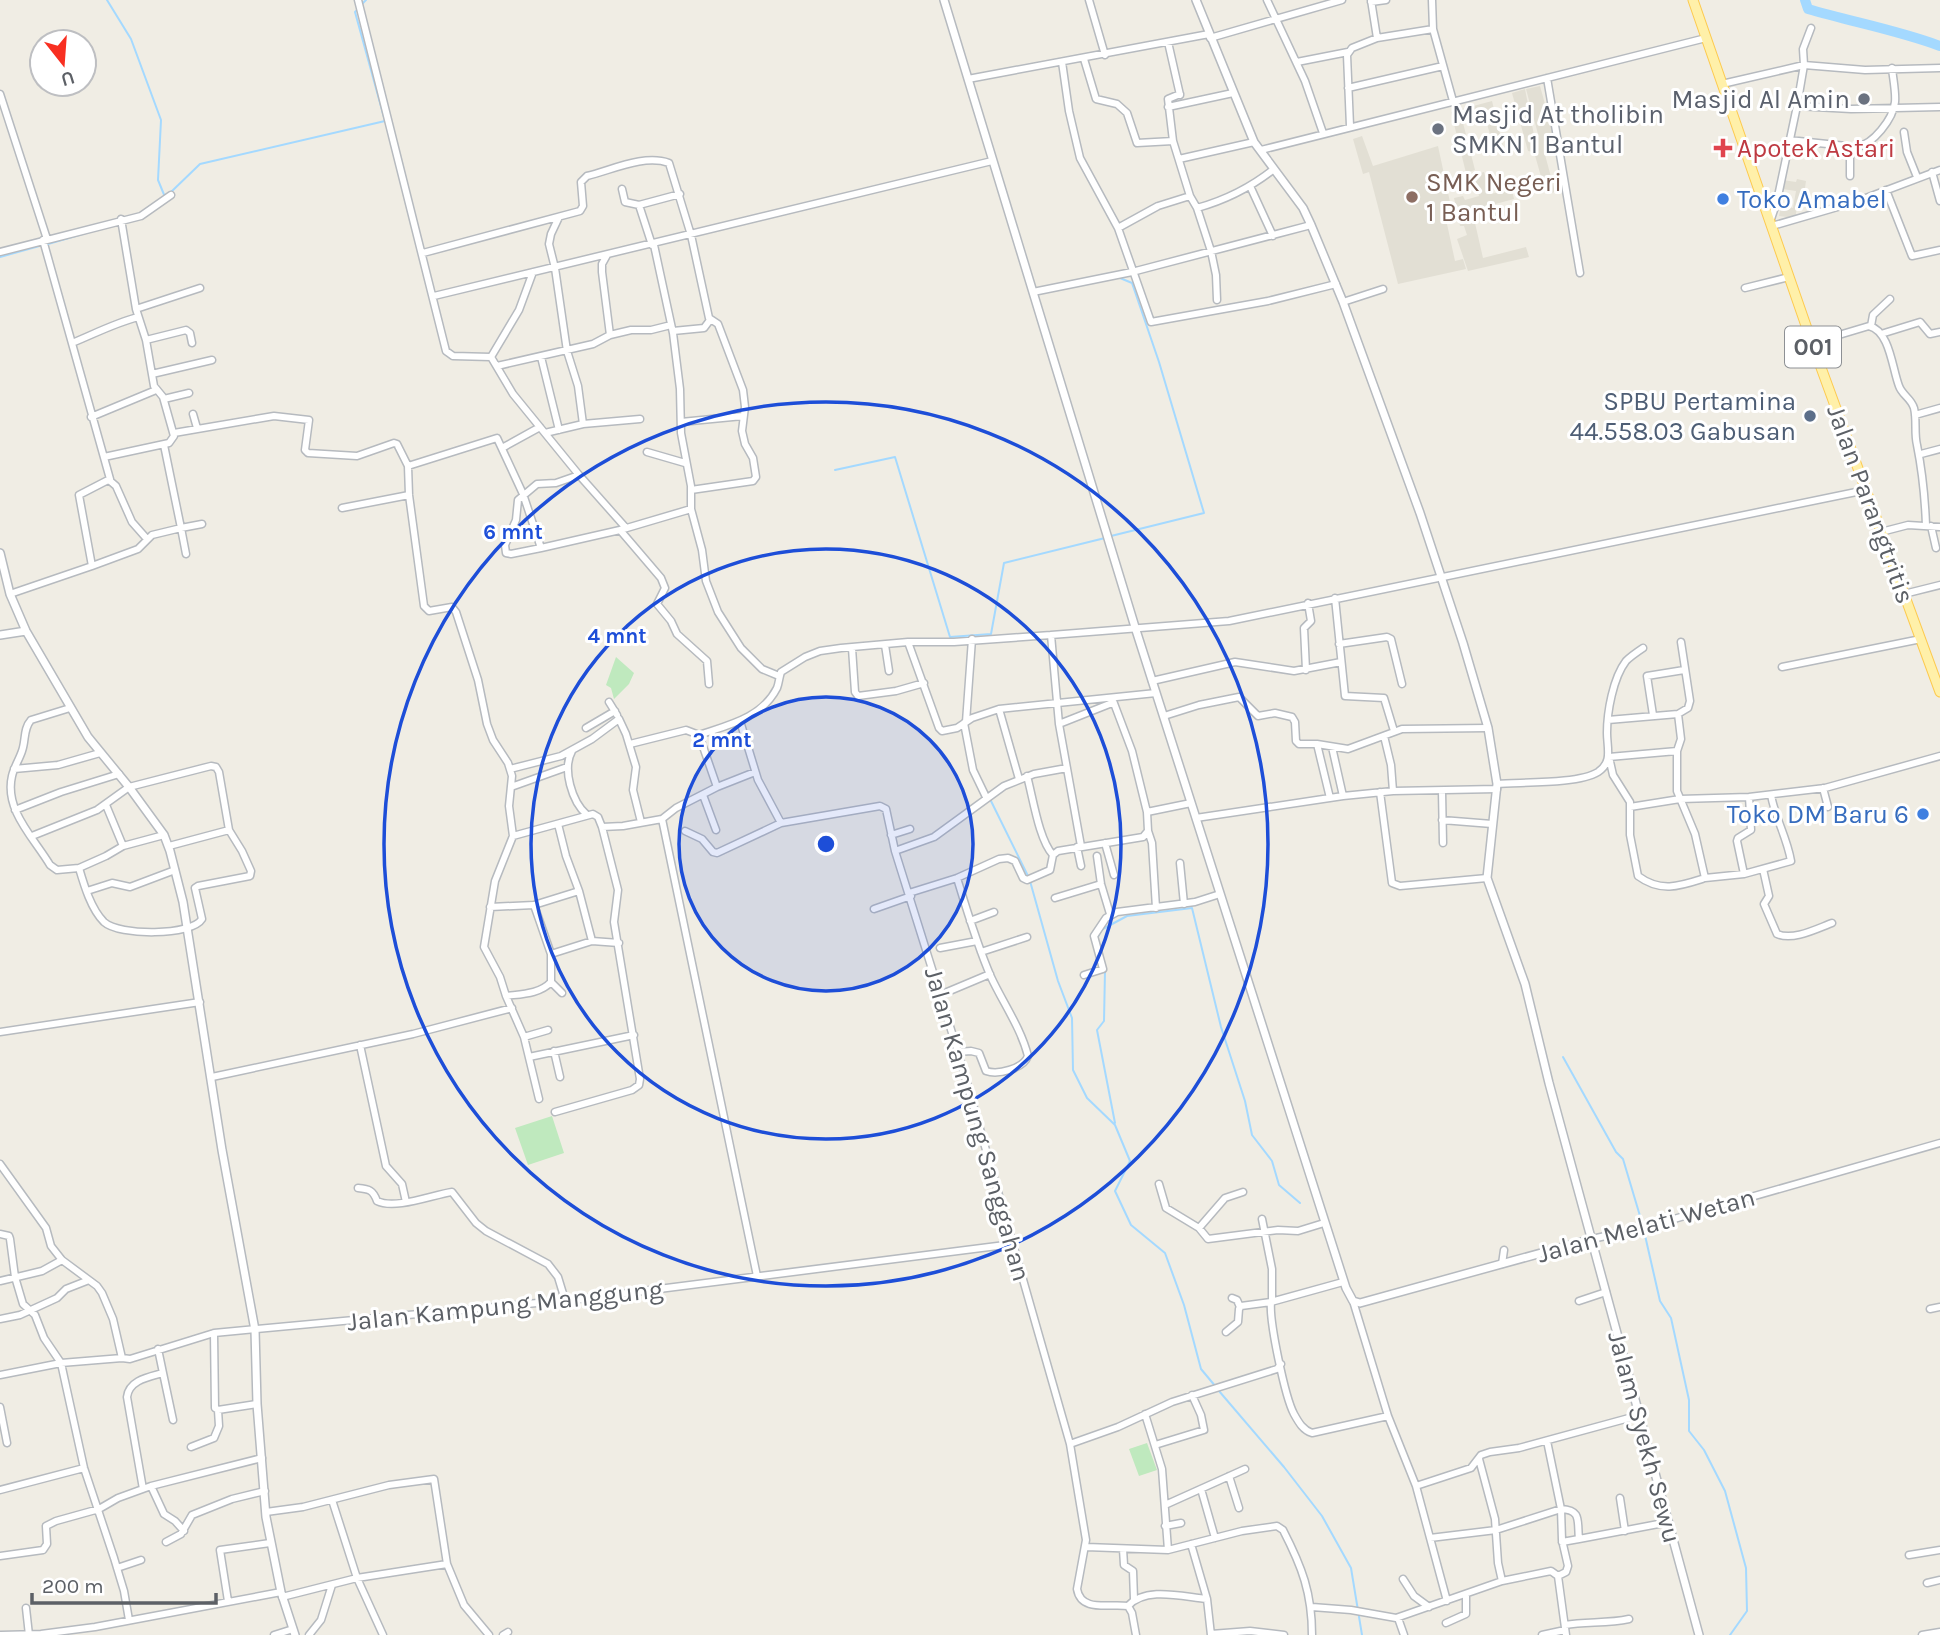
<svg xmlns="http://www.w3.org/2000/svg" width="1940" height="1635" font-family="Karla,sans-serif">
	<rect width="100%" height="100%" fill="#f0ede4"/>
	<path fill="#e2dfd4" d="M 1540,86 L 1557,147 L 1544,151 L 1555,192 L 1546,194 L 1534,152 L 1528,151 L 1512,93 L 1525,89 L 1534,135 L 1538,134 L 1526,89 Z
		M 1492,101 L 1503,146 L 1494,148 L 1484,114 L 1462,119 L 1475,170 L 1466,173 L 1451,112 Z
		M 1362,136 L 1373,166 L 1438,146 L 1454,221 L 1447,224 L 1455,261 L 1463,259 L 1466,269 L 1398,284 L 1369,172 L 1363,174 L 1353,139 Z
		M 1484,172 L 1490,194 L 1512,190 L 1514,199 L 1469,211 L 1472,223 L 1475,223 L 1483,258 L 1526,247 L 1529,257 L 1468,271 L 1457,239 L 1467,235 L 1464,226 L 1460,226 L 1454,198 L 1463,196 L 1465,200 L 1479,196 L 1476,183 L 1459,187 L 1457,179 Z
		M 1797,179 L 1806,181 L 1802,208 L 1797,208 L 1795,218 L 1779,216 L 1781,206 L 1793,208 L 1796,191 L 1782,189 L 1783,180 L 1796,182 Z"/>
	<path fill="#bfe9be" d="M 616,657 L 634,673 L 629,684 L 614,699 L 611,688 L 606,685 Z
		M 552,1116 L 564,1153 L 528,1165 L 515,1128 Z
		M 1147,1443 L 1157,1470 L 1139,1476 L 1129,1449 Z"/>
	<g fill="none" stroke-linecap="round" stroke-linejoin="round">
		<path stroke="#a4d9ff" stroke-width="2" d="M 107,0 L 131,39 L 161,120 L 158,180 L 165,197
			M 361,5 L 366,0
			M 171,192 L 200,164 L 385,121 L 355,12 L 358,9
			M 48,244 L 93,231
			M 0,257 L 43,245
			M 835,470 L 895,457 L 950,637 L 991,634 L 1004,563 L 1105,538
			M 1111,536 L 1204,513 L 1159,362 L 1132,283 L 1120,278
			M 990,799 L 1028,876
			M 1030,881 L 1058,981 L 1072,1018 L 1073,1070 L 1087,1098 L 1115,1125 L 1130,1161 L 1115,1191 L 1131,1225 L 1165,1253 L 1184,1305 L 1201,1369 L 1216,1387
			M 1097,939 L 1101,930 L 1127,916 L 1192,908 L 1221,1027 L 1245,1101 L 1252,1135 L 1272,1161 L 1279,1185 L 1300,1203
			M 1105,971 L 1104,1021 L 1097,1030 L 1115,1123
			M 1563,1057 L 1616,1152 L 1623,1159 L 1643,1226
			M 1644,1231 L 1660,1301 L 1671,1318 L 1689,1400 L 1689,1431 L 1704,1450 L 1725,1491 L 1746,1568 L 1747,1611 L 1730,1635
			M 1219,1391 L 1284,1467 L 1322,1516 L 1351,1568 L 1362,1635"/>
		<path stroke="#a4d9ff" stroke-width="10" d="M 1805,0 L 1808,9 C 1852,22 1897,30 1940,46"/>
		<defs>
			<path id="minor" d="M 358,0 L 446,351 L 453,356 L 491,357 L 513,394 L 579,475 L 626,528
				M 1089,0 L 1105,55
				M 1267,0 L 1305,81 L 1323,133
				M 1432,0 L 1433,29 L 1453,101
				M 1371,2 L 1386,0
				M 1210,38 L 1342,0
				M 1377,38 L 1433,29
				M 1168,42 L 1180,95
				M 1084,59 L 1096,99 L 1117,104 L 1127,113 L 1137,143 L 1173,141
				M 1062,62 L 1069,111 L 1080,158 L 1118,228 L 1151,322 L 1268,301 L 1336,284
				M 1297,62 L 1348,52
				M 1547,78 L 1580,273
				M 968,79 L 1209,34
				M 1722,84 L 1804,65 L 1865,70 L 1940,68
				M 1348,88 L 1443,66
				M 0,94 L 47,239
				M 1180,94 L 1168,99 L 1173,141 L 1190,196 L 1197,208 L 1211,251 L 1216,275 L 1217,300
				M 1797,106 L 1851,109 L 1940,107
				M 1168,107 L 1233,93
				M 1350,126 L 1347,55 L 1352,48 L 1377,38 L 1371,0
				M 1904,132 L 1907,152 L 1917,177
				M 1789,140 L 1856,147 C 1873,145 1893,119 1895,102 C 1896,92 1893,79 1892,68
				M 1850,147 L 1850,176
				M 1261,150 L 1706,38
				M 1179,159 L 1254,142
				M 1932,172 L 1940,201
				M 1250,186 L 1273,236
				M 622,189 L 625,202 L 639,205 L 652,245
				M 1886,190 L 1912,256 L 1940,250
				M 639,205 L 680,194
				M 1197,208 C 1226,200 1250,188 1274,169
				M 559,217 L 551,234 L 549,244 L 555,268 L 567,351 L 578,386 L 583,424
				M 1770,222 L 1777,201 L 1797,106 L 1804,65 L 1803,49 L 1811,28
				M 1772,226 L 1858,201 L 1940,170
				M 1118,228 L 1158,206 L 1190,196
				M 654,245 L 673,333 L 680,389 L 681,433 L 691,486 L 691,509 L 702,550 L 706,581 L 718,612 L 741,648 L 762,669 L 779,676
				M 0,252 L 141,216 L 171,195
				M 423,253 L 580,211 L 583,206 L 581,182 L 587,176 C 612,170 644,154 669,163 L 691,235 L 709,318 L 718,324 L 743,390 L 745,407 L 742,431 L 745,444 L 753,458 L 756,477 L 753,481 L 691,490
				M 607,255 L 602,264 L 602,272 L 610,335
				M 1745,288 L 1789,277
				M 1033,292 L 1132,272 L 1311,225
				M 434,296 L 992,161
				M 1343,302 L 1383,289
				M 136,309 L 200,288
				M 1871,326 L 1873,315 L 1890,299
				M 673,331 L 704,328 L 710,320
				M 1881,334 L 1920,322 L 1930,334 L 1940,332
				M 146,340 L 186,330 L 190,333 L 192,343
				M 72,343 C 94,334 115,323 138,317
				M 1812,343 L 1869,326 C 1890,331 1892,368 1899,386 C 1902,395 1911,398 1914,408 C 1917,420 1914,433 1917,445 C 1922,470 1925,499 1926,525
				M 491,357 L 519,310 L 533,272
				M 541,357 L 559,430
				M 497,366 L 593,344 L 610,335 L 631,330 L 651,330 L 671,325
				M 152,374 L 212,360
				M 164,399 L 189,393
				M 193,414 L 197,428
				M 1915,415 L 1940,408
				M 91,417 L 156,390
				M 681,422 L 743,416
				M 174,433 L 274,416 L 309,420 L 305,450 L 308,453 L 357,456 L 394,443 L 397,444 L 408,466 L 409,495 L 424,606 L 429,611 L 452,607 L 456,612 L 478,680 L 487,724 L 493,740 L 508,763 L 512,776 L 509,806 L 513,836 L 495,881 L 484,947 L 500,977 L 506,996 L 524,1037 L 548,1030
				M 545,433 L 583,424 L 640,419
				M 502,448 L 540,427
				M 647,452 L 685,463
				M 1921,454 L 1940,449
				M 104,457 L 169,443 L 174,436 L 163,397 L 154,386 L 146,340 L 136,309 L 121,219
				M 408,466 L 497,438 L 523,494 L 541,548 L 620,530 L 691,509
				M 109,480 L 116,486 L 132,522 L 147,539
				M 342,508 L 409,495
				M 1931,526 L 1936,548
				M 620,530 L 661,578 L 665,588 L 657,604 L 671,621 L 677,634 L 707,661 L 709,684
				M 1881,532 L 1908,525 L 1940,527
				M 541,548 L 511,554 L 506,553 L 505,545 L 516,520 L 518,500 L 537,484 L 556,483 L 579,475
				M 186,554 L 181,528 L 202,524
				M 92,566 L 138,549 L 152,535 L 181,528 L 164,445
				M 10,594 L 92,566 L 79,495 L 110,479 L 43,240
				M 1904,594 L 1940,585
				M 1335,598 L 1345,696 L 1384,698 L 1394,731
				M 1051,635 L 1059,724 L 1081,846
				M 908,642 L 939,728 L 942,731 L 957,728 L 972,718 L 999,709 L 1156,693
				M 1339,644 L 1387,637 L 1391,639 L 1402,684
				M 885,645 L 889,671
				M 852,648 L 855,692 L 858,696 L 896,691 L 924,683
				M 1782,667 L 1921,639
				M 1306,670 L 1304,628 L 1311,621 L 1308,603
				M 1152,681 L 1235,662 L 1294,671 L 1341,662
				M 1112,698 L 1132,751 L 1147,812
				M 609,702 L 617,715
				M 70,708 L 31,720 C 23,729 26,740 22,751 C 19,760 14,767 12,776 C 4,810 34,838 50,865 L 57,870 L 79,868 L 106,856 L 123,846 L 164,835
				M 999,709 L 1019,779
				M 1653,715 L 1647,676 L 1684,670
				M 1164,716 L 1199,705 L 1239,697 L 1258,716 L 1275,713 L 1292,717 L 1295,722 L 1296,741 L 1299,744 L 1317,744 L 1348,749 L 1402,729 L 1488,728
				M 1608,720 L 1678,714 L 1688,708 L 1690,701 L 1681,642
				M 740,721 L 758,780 L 781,823
				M 966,722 L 972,639
				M 964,723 L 973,770 L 986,797
				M 1059,724 L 1112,703
				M 586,728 L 615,711
				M 1384,736 L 1391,765 L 1393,791
				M 630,744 L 686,730 L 699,735
				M 1317,744 L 1330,798
				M 1332,747 L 1343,796
				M 572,751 C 562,769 572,802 587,815
				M 1677,751 L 1609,757 L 1613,775 L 1630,802 L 1630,835 L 1638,876 C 1661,893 1680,886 1705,878 L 1695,834 L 1677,791 L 1677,751 L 1681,739 L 1678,714
				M 14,769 L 58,765 L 100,753
				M 510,769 L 561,756 L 592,739 L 619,719 L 626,734 L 636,767 L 633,790 L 641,822
				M 1027,776 C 1033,798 1039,840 1053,855
				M 1497,784 C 1522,782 1579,784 1598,772 C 1613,762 1607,748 1607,733 C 1607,712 1613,678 1626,661 C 1631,656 1637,652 1643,648
				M 511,787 L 567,767
				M 717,787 L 699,735 C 728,725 762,718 777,688 C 779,683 779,678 781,672 L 805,657 L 820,651 L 841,648 L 908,642 L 954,642 L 1051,635 L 1229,621 L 1866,490
				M 1823,788 L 1828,807
				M 1442,791 L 1443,843
				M 1380,792 L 1392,883 L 1400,886 L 1487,878
				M 703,795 L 716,830
				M 106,805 L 123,846
				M 1630,807 L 1680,799 L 1749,797 L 1825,788 L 1940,756
				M 15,810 L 61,792 L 119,774
				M 1196,818 L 1343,796 L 1393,791 L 1497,789
				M 662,819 L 757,1276
				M 1442,820 L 1492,824
				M 685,831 L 702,839 L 713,852 L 717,853 L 781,823 L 880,806 L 886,809 L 895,851 L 958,1052 L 1070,1444 L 1086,1540 L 1077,1589 C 1081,1613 1110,1603 1128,1606 L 1132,1613 L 1136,1635
				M 1148,831 L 1152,843 L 1156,908
				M 891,835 L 910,829
				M 32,836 L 97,810 L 129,787 L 211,766 L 216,767 L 219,772 L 229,830 L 242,851 L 251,871 L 250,876 L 198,886 L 195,888 L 202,919 C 192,936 119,936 104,922 C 91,909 84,885 79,868
				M 513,836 L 593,814 L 598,817 L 602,827 L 623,826 L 662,819 L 676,808 L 717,787 L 755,772
				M 1105,843 L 1114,875
				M 169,846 L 229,830
				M 1077,847 L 1081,866
				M 895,851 L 934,837 L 1004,786 L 1034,774 L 1067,768
				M 1097,856 L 1101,884 L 1110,914
				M 1180,863 L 1184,904
				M 1763,869 L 1769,896 L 1764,904 L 1777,934 C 1793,941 1816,929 1832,923
				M 1744,874 L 1737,841 L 1738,838 L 1751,830 L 1749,797
				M 957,878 C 967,911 977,945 991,977 C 1003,1003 1021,1028 1028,1056 C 1023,1069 998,1075 986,1071 L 979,1053 L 971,1051 L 958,1052
				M 1705,878 L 1744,874 L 1791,861 C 1787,837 1775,818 1771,795
				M 87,891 L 112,883 L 130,887 L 175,870
				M 579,891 L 592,941 L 619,943
				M 909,893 L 957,878 L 999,859 L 1008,858 L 1015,861 L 1023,878 L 1027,880 L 1050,870 L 1053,855 L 1058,851 L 1143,837 L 1148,831 L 1147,812 L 1191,803
				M 1055,898 L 1101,884
				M 490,907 L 534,905 L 579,891 L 566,856 L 558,824
				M 874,909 L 911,896
				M 970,921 L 994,912
				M 940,948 L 977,941
				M 981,952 L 1027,937
				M 551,954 L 592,941
				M 1084,975 L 1103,969 L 1094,936 L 1106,918 L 1117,912 L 1195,902 L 1220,894
				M 551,982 L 562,993
				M 940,995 L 990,974
				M 506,996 C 521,994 540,994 551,982 L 551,954 L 534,905
				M 0,1032 L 200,1002
				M 524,1037 L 539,1099
				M 360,1045 L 386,1166 L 402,1184 L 406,1202
				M 554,1051 L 560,1077
				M 529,1057 L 634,1035
				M 212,1077 L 413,1034 L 512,1008
				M 555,1112 L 632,1090 L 639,1085 L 640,1079 L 614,922 L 618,890 L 602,827
				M 0,1164 L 46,1228 L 51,1246 L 62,1260 L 97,1286 L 102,1293 L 113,1319 L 122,1358
				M 1159,1184 L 1166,1208 L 1199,1228 L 1208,1239 L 1278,1230 L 1298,1231 L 1324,1223
				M 358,1188 C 369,1189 373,1190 377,1201 C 395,1210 432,1195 452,1192 L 476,1223 L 486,1231 L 548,1264 L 558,1277 L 565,1300
				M 1262,1219 L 1272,1269 L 1272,1302
				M 1199,1228 L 1225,1198 L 1243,1192
				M 0,1234 L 9,1236 L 10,1239 L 15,1277 L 23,1304 L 35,1315 L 44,1338 L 61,1363 L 84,1468 L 114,1558 L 124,1591 L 129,1620
				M 1592,1239 L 1646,1227 L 1940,1143
				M 1502,1264 L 1504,1250
				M 0,1281 L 42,1271 L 62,1260
				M 1343,1282 L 1271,1302 C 1269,1321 1285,1397 1294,1414 C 1299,1423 1303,1430 1312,1433 L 1388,1416
				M 1232,1298 L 1237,1300 L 1240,1307
				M 1353,1301 L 1388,1416 L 1416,1486 L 1471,1468 L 1481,1455 L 1490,1452 L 1519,1448 L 1640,1415
				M 1579,1301 L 1606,1292
				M 1930,1309 L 1940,1307
				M 0,1319 L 20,1315 L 57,1298 L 66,1289 L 89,1280
				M 1226,1332 L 1238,1322 L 1239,1309 L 1241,1306 L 1271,1302
				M 214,1333 L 215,1408 L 218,1410 L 257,1404
				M 163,1373 L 173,1420
				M 0,1375 L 61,1363 L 122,1358 L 130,1359 L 214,1333 L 580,1299 L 1013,1244
				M 0,1407 L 7,1443
				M 1145,1414 L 1162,1469 L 1168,1550
				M 1547,1441 L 1561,1509 L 1562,1540 L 1568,1566 L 1566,1572 L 1558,1576
				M 1070,1444 L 1118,1427 L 1172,1402 L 1277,1369 L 1281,1364
				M 1155,1445 L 1204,1430 L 1201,1415 L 1192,1395
				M 191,1447 L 214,1438 L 219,1426 L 218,1410
				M 1479,1459 L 1495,1519 L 1498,1563 L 1502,1581
				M 1229,1476 L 1239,1508
				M 151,1486 L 164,1514 L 175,1521 L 184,1531
				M 1416,1486 L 1447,1601
				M 143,1489 L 127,1397 C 129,1380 149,1377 163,1373 L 158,1349
				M 1201,1489 L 1215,1538
				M 0,1490 L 84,1468
				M 1620,1498 L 1625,1531
				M 332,1500 L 357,1578 L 383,1635
				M 1165,1505 L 1245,1469
				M 266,1512 L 303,1507 L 389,1485 L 434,1479 L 447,1564 L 464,1605 L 489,1635
				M 1165,1526 L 1181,1523
				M 1430,1538 L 1496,1530 L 1561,1509 C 1582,1510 1577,1521 1579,1539 L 1562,1542
				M 1579,1539 L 1669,1522
				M 166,1542 L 181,1534 L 192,1515 L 232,1499 L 265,1491
				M 1191,1544 L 1207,1599 L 1211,1635
				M 1086,1547 L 1168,1550 L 1242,1531 L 1277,1526 L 1283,1530 C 1302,1567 1312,1593 1312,1635
				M 1123,1549 L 1124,1565 L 1133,1571 L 1134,1599
				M 1909,1555 L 1940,1550
				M 0,1556 L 43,1550 L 47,1544 L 46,1526 L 56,1521 L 99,1509 L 118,1498 L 151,1486 L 262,1458
				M 117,1568 L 141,1560
				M 1558,1576 L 1566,1635
				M 1403,1579 L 1414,1596 L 1429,1607
				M 1927,1583 L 1940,1580
				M 282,1597 L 357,1578 L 447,1564
				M 228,1601 L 220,1550 L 270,1543
				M 1128,1606 C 1146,1586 1183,1597 1207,1599
				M 1312,1607 L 1351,1610 L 1396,1618 L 1502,1581 L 1551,1571 L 1558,1576
				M 26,1608 L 29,1635
				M 1398,1618 L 1404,1635
				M 1446,1623 L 1466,1614 L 1466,1595
				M 1565,1625 C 1586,1621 1607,1624 1629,1619
				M 1211,1634 L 1250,1631 L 1284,1635
				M 1,1635 L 41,1634 L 95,1627 L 281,1592
				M 274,1635 L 293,1629
				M 309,1635 L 321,1620 L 332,1585
				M 503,1635 L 508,1632
				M 1542,1635 L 1565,1630
				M 1922,1635 L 1940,1632"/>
			<path id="tertiary" d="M 944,0 L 1135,627 L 1346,1288 L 1353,1301 L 1360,1303 L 1592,1239
				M 1196,0 L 1254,142 L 1303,208 L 1311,225 L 1343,302 L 1420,513 L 1463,643 L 1488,728 L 1497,784 L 1487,878 L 1525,984 L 1549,1083 L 1699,1635
				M 0,553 L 10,594 L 26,631 L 88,737 L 129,787 L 164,835 L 170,851 L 183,902 L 222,1150 L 255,1330 L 257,1404 L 266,1517 L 281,1592 L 295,1635
				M 0,635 L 26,631"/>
			<path id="primary" d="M 1693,0 L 1812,343 L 1940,692"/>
		</defs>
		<use href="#minor" stroke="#b6babf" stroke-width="9"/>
		<use href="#tertiary" stroke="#b6babf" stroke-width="10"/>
		<use href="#primary" stroke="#fdca4f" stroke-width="11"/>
		<use href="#minor" stroke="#fff" stroke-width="6"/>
		<use href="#tertiary" stroke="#fff" stroke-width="7"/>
		<use href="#primary" stroke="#fff0a9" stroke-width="9"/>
	</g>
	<circle cx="826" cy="844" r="147" fill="#1d4ed8" fill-opacity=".12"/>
	<g fill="none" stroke="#1d4ed8" stroke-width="3.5">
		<circle cx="826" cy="844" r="147"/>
		<circle cx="826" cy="844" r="295"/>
		<circle cx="826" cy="844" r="442"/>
	</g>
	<g fill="#6b7280" stroke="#fff" stroke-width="2.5">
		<circle cx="1864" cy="99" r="7"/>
		<circle cx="1438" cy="129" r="7"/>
	</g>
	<path fill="#e0444e" stroke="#fff" stroke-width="2.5" d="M1719.5 137.5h7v7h7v7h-7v7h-7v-7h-7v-7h7z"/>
	<circle fill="#8d6e63" stroke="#fff" stroke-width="2.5" cx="1412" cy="197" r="7"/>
	<g fill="#3f7fe0" stroke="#fff" stroke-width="2.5">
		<circle cx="1723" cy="199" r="7"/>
		<circle cx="1923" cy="814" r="7"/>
	</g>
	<circle fill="#5c6f8a" stroke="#fff" stroke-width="2.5" cx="1810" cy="416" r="7"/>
	<g text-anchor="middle" stroke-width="6" stroke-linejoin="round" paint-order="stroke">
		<rect fill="#fff" stroke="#8d9094" stroke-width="2" x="1785" y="326.5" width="56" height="41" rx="5"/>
		<g font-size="24" font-weight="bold" fill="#5c6066">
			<text x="1813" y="355">001</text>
		</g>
		<g font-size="26" fill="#5b616d" stroke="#fff" text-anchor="end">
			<text x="1850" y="108">Masjid Al Amin</text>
			<text x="1452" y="123" text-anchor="start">Masjid At tholibin<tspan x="1452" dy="30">SMKN 1 Bantul</tspan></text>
		</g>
		<g font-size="26" fill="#be3a42" stroke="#fff" text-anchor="start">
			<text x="1737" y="157">Apotek Astari</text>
		</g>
		<g font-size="26" fill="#785e54" stroke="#fff" text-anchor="start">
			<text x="1426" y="191">SMK Negeri<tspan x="1426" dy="30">1 Bantul</tspan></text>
		</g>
		<g font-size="26" fill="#366cbe" stroke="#fff" text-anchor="start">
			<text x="1737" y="208">Toko Amabel</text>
			<text x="1909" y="823" text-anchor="end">Toko DM Baru 6</text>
		</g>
		<g font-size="26" fill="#4e5e75" stroke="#fff" text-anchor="end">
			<text x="1796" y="410">SPBU Pertamina<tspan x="1796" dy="30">44.558.03 Gabusan</tspan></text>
		</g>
		<g font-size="26" fill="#5c6066" stroke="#fff">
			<text transform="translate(1871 504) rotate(70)" y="9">Jalan Parangtritis</text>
			<text transform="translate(978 1124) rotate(74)" y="9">Jalan Kampung Sanggahan</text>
			<text transform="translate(1646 1225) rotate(-15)" y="9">Jalan Melati Wetan</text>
			<text transform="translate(505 1305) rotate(-6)" y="9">Jalan Kampung Manggung</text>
			<text transform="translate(1645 1437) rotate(75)" y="9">Jalam Syekh Sewu</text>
		</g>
	</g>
	<circle cx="826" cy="844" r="10" fill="#1d4ed8" stroke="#fff" stroke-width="3.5"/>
	<g font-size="21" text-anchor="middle" font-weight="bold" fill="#1d4ed8" stroke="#fff" stroke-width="6" stroke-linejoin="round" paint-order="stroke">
		<text x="513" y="539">6 mnt</text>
		<text x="617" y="643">4 mnt</text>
		<text x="722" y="747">2 mnt</text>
	</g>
	<g transform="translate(63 63) rotate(163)"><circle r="33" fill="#ffffff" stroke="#bebfc2" stroke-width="2"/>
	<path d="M0-5L12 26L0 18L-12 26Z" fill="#f82f21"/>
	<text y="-10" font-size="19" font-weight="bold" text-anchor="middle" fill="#5c6066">U</text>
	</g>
	<path d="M32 1593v10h184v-10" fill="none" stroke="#5c6066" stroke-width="3.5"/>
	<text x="42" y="1593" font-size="21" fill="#5c6066" stroke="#ffffff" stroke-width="5" paint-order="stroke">200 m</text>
</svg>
